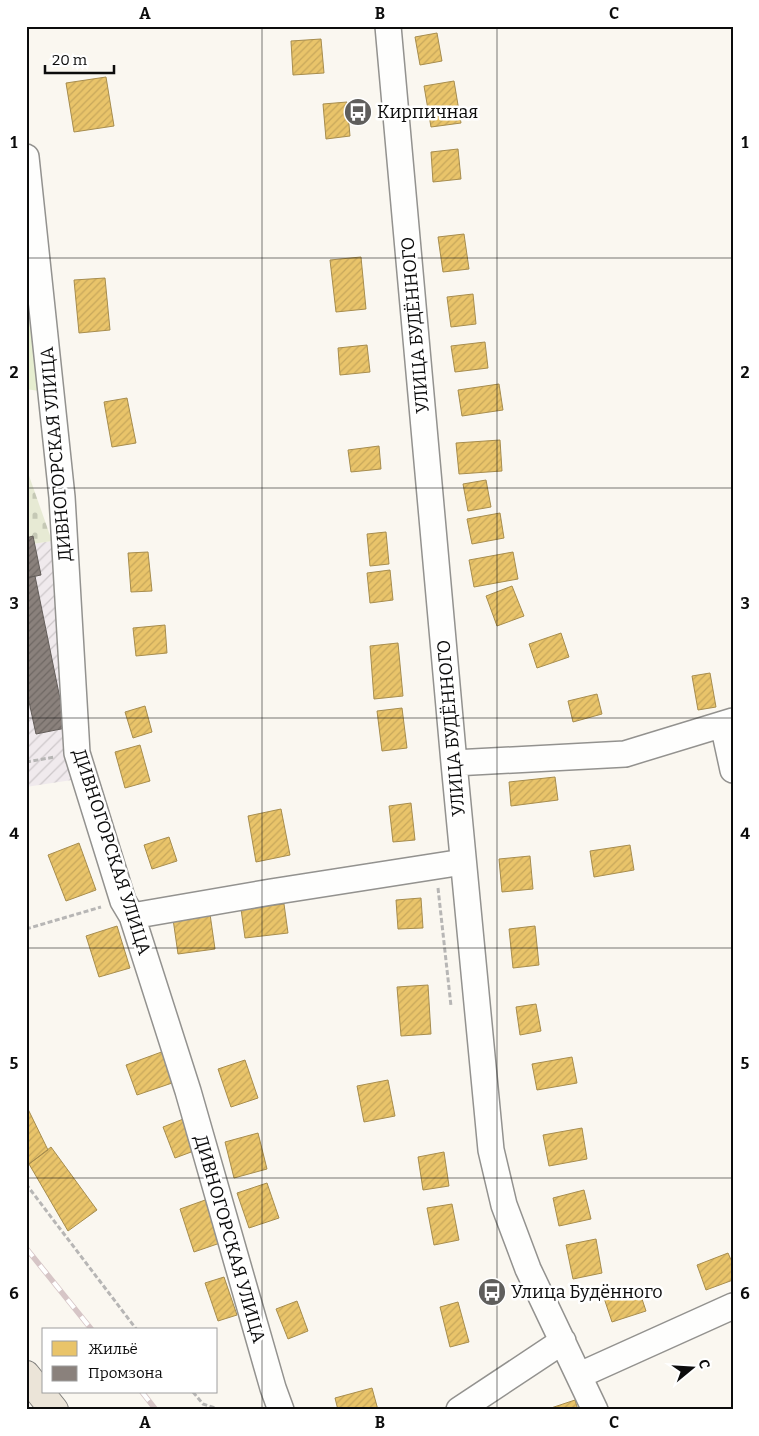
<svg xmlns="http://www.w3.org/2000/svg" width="759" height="1436" font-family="Bitter,serif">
	<defs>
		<pattern id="industrial-furrows" width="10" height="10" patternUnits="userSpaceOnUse" patternTransform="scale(1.25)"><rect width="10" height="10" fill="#f0eaed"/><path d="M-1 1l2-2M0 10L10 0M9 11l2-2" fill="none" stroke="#cdc8ca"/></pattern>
		<pattern id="cemetery-stones" width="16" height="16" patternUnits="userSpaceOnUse" patternTransform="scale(1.25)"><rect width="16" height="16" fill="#e7ead4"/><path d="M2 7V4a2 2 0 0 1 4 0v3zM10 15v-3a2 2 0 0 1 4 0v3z" fill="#c5c8b5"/></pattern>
		<pattern id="homes-hatch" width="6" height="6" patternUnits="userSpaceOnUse" patternTransform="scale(1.25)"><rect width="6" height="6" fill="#e9c46a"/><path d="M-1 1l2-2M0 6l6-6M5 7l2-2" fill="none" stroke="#c7a75b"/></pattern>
		<pattern id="industry-hatch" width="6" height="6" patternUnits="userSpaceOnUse" patternTransform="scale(1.25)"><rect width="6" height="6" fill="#8a817c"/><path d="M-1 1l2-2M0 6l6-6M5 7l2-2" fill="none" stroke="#6f6864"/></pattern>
	</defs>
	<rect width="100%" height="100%" fill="#faf7f0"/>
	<path fill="url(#industrial-furrows)" d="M 52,541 L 85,778 L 26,787 L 26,545 Z"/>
	<path fill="#e6eed0" d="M 26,221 L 39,391 L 26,389 Z"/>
	<path fill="url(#cemetery-stones)" d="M 26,467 L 52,541 L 26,545 Z"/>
	<path fill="url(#homes-hatch)" stroke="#a78d4e" d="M 437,33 L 442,61 L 420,65 L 415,37 Z
		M 321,39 L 324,73 L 293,75 L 291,41 Z
		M 106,77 L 114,126 L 74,132 L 66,83 Z
		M 454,81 L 461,123 L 431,127 L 424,86 Z
		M 347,102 L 350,136 L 326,139 L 323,104 Z
		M 458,149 L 461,179 L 433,182 L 431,152 Z
		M 464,234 L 469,269 L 443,272 L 438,237 Z
		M 361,257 L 366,309 L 336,312 L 330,260 Z
		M 105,278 L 110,330 L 79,333 L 74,280 Z
		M 473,294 L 476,324 L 451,327 L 447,297 Z
		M 485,342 L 488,368 L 455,372 L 451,346 Z
		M 367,345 L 370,372 L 340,375 L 338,348 Z
		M 499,384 L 503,410 L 462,416 L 458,390 Z
		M 127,398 L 136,443 L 112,447 L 104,402 Z
		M 500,440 L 502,471 L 459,474 L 456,443 Z
		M 379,446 L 381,469 L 351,472 L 348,450 Z
		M 486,480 L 491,507 L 468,511 L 463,484 Z
		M 500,513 L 504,538 L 472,544 L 467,519 Z
		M 386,532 L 389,564 L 370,566 L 367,534 Z
		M 148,552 L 152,591 L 131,592 L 128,553 Z
		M 513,552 L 518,579 L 474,587 L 469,560 Z
		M 390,570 L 393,600 L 370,603 L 367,573 Z
		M 512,586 L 524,616 L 497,626 L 486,596 Z
		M 165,625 L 167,653 L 136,656 L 133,628 Z
		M 561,633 L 569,657 L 537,668 L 529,644 Z
		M 398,643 L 403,696 L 374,699 L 370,646 Z
		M 710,673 L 716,707 L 698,710 L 692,676 Z
		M 597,694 L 602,714 L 573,722 L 568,701 Z
		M 145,706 L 152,732 L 133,738 L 125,712 Z
		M 402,708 L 407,748 L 382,751 L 377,711 Z
		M 140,745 L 150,781 L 125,788 L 115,752 Z
		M 555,777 L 558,800 L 511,806 L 509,782 Z
		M 411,803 L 415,840 L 393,842 L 389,806 Z
		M 281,809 L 290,855 L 256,862 L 248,816 Z
		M 169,837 L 177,861 L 152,869 L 144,845 Z
		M 79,843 L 96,890 L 66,901 L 48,855 Z
		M 630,845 L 634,870 L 594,877 L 590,851 Z
		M 530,856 L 533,889 L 502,892 L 499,859 Z
		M 421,898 L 423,928 L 398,929 L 396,900 Z
		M 284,904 L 288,933 L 245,938 L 241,909 Z
		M 210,914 L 215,949 L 178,954 L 173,919 Z
		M 117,926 L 130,968 L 99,977 L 86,936 Z
		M 535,926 L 539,965 L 513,968 L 509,929 Z
		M 428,985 L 431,1034 L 401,1036 L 397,987 Z
		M 536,1004 L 541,1031 L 520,1035 L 516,1007 Z
		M 167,1050 L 178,1081 L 137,1095 L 126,1065 Z
		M 572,1057 L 577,1083 L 537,1090 L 532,1064 Z
		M 245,1060 L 258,1098 L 231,1107 L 218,1069 Z
		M 388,1080 L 395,1116 L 364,1122 L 357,1086 Z
		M 26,1105 L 48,1150 L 29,1164 L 26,1158 Z
		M 191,1116 L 202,1148 L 175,1158 L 163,1127 Z
		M 582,1128 L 587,1159 L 549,1166 L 543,1135 Z
		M 258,1133 L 267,1169 L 234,1178 L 225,1142 Z
		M 51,1147 L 97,1210 L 68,1231 L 29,1164 Z
		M 444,1152 L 449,1186 L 423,1190 L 418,1157 Z
		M 267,1183 L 279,1218 L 249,1228 L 237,1193 Z
		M 584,1190 L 591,1219 L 559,1226 L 553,1198 Z
		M 208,1199 L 223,1242 L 194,1252 L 180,1209 Z
		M 452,1204 L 459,1240 L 434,1245 L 427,1208 Z
		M 596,1239 L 602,1273 L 573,1279 L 566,1245 Z
		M 728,1253 L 733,1264 L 733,1280 L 706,1290 L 697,1265 Z
		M 224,1277 L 237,1315 L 218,1321 L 205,1283 Z
		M 638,1287 L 646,1311 L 612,1322 L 604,1298 Z
		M 297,1301 L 308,1331 L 288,1339 L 276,1309 Z
		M 458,1302 L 469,1342 L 450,1347 L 440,1307 Z
		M 372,1388 L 378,1410 L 338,1410 L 335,1398 Z
		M 575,1400 L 578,1410 L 545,1410 Z"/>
	<path fill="url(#industry-hatch)" stroke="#645e5a" d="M 33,536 L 41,575 L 26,578 L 26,538 Z
		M 35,576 L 66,728 L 36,734 L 26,688 L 26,578 Z"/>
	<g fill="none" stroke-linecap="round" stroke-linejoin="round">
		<defs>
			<path id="minor" d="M 388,26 L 454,763 L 491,1150 L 504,1205 L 528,1269 L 595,1410
				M 26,157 L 62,497 L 77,753 L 123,901 L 132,916 L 188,1091 L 273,1388 L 281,1410
				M 723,724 L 733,770
				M 454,763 L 625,754 L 733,721
				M 132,916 L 271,892 L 463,862
				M 580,1375 L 733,1306
				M 459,1410 L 563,1341"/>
			<path id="major" d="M 26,1375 L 54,1410"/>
		</defs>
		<use href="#minor" stroke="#93928f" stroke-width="28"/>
		<use href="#major" stroke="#807f7c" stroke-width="30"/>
		<path stroke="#b7b6b5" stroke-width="3" stroke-dasharray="5 2.5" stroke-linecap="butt" d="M 26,762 L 55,757
			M 438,888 L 451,1006
			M 26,929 L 101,907
			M 26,1184 L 137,1330
			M 193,1392 L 203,1404 L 222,1410"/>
		<use href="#minor" stroke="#fefefd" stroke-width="25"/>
		<use href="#major" stroke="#ebe4d8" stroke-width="28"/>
		<defs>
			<path id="rail" d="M 26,1248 L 92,1330
				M 142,1392 L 156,1410"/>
		</defs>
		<use href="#rail" stroke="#d6c5c6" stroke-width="5.5"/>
		<use href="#rail" stroke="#fff" stroke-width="4" stroke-dasharray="11" stroke-linecap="butt"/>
	</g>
	<path fill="none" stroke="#0c0c0c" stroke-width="1" stroke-opacity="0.55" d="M 262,26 L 262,1410M 497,26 L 497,1410M 26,258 L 733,258M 26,488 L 733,488M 26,718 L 733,718M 26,948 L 733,948M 26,1178 L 733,1178"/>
	<defs>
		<symbol id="bus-disc" viewBox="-11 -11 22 22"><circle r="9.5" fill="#5f5e5c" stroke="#fff"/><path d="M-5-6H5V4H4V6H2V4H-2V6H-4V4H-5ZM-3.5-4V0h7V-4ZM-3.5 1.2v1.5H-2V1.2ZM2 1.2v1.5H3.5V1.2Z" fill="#fff"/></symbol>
	</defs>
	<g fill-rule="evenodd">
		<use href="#bus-disc" x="342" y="96" width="32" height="32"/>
		<use href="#bus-disc" x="476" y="1276" width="32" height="32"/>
	</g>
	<g text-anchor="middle" stroke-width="5" stroke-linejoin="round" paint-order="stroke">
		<g font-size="18" fill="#0c0c0c" stroke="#fff" text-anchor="start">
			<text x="377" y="118">Кирпичная</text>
			<text x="511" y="1298">Улица Будённого</text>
		</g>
		<g font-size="18" fill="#0c0c0c" stroke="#fff">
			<text transform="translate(415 325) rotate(-95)" y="6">УЛИЦА БУДЁННОГО</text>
			<text transform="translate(56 454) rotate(-95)" y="6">ДИВНОГОРСКАЯ УЛИЦА</text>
			<text transform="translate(451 728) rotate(-95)" y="6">УЛИЦА БУДЁННОГО</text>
			<text transform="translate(112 852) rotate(72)" y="6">ДИВНОГОРСКАЯ УЛИЦА</text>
			<text transform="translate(230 1239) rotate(74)" y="6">ДИВНОГОРСКАЯ УЛИЦА</text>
		</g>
	</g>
	<rect width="759" height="1436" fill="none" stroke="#ffffff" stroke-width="55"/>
	<rect x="42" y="1328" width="175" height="65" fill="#ffffff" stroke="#9e9e9e"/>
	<rect x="52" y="1341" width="25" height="15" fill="#e9c46a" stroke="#9e9e9e"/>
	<text x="88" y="1354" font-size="15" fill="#0c0c0c">Жильё</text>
	<rect x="52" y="1366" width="25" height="15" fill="#8a817c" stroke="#9e9e9e"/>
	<text x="88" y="1378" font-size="15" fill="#0c0c0c">Промзона</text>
	<g transform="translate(692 1368) rotate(72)" stroke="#ffffff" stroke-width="4" paint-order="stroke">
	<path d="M0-4L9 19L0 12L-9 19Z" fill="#0c0c0c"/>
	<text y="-8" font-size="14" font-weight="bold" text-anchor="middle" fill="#0c0c0c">С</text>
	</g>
	<path d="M45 65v8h69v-8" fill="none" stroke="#0c0c0c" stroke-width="2.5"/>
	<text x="52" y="65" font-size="15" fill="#0c0c0c" stroke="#ffffff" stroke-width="4" paint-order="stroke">20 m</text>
	<rect x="28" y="28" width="704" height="1380" fill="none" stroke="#0c0c0c" stroke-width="2"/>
	<g font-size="16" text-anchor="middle" font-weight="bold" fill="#0c0c0c">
		<text x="145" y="19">A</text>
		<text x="380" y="19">B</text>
		<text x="614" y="19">C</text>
		<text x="14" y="148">1</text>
		<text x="745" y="148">1</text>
		<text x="14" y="378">2</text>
		<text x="745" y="378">2</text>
		<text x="14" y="609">3</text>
		<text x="745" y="609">3</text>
		<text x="14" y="839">4</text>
		<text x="745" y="839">4</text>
		<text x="14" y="1069">5</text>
		<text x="745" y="1069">5</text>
		<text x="14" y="1299">6</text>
		<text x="745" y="1299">6</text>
		<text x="145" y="1428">A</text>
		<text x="380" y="1428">B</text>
		<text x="614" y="1428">C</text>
	</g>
</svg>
